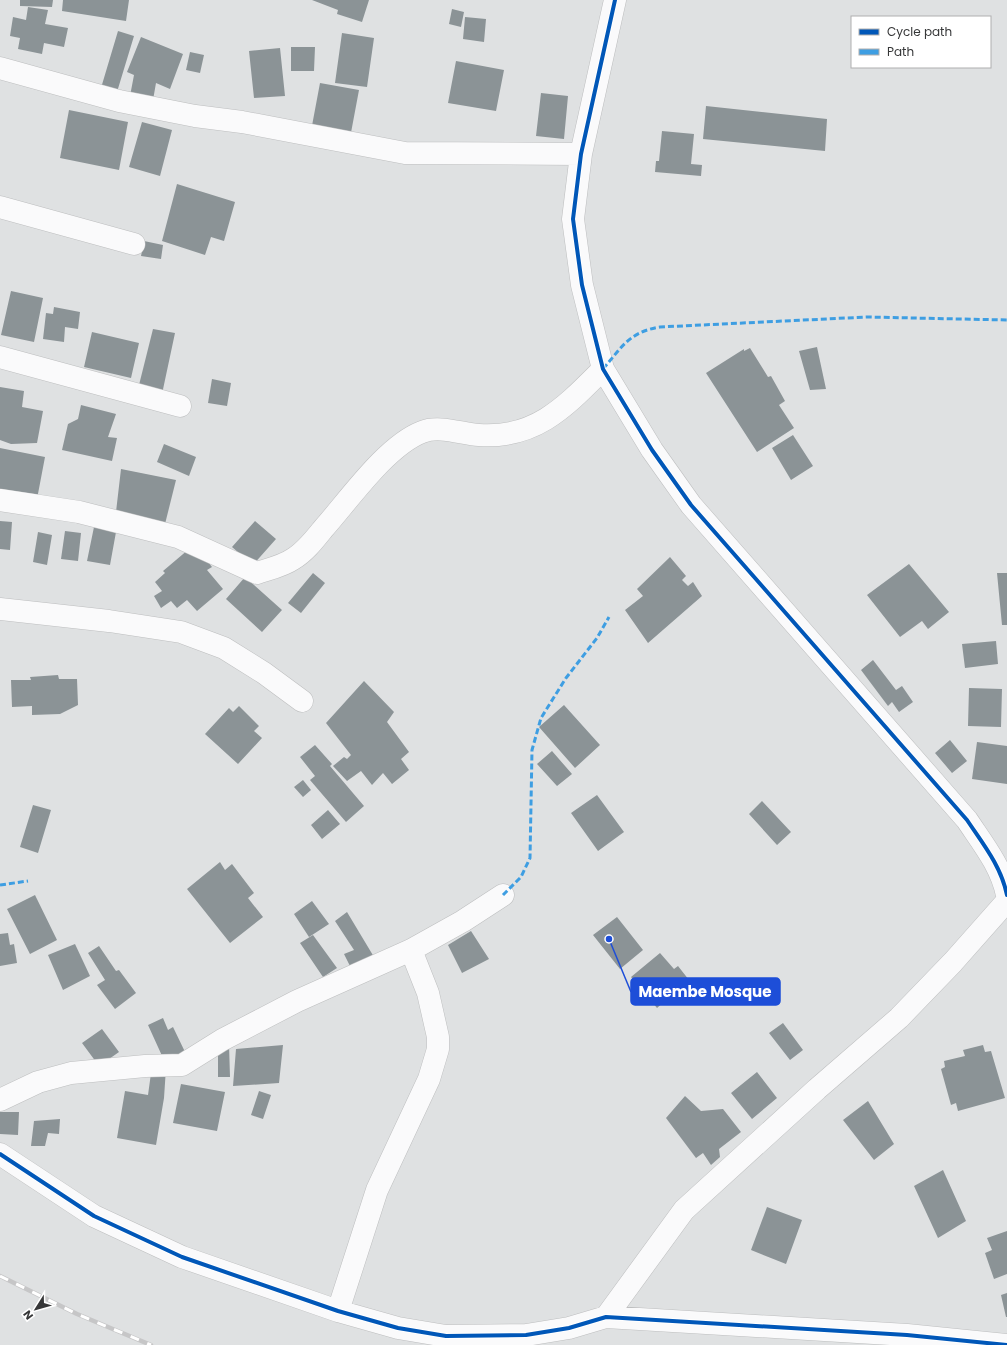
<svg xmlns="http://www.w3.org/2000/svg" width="1007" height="1345" font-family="Poppins,sans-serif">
	<rect width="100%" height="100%" fill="#dfe1e2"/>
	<path fill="#8b9396" d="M 20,0 L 53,0 L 52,7 L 20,6 Z
		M 63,0 L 129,0 L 126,21 L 62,11 Z
		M 312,0 L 369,0 L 362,22 L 337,14 L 338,10 Z
		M 28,7 L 48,10 L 45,24 L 68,28 L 64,47 L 44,43 L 42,54 L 18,49 L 20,38 L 10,36 L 13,17 L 26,20 Z
		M 452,9 L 464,12 L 461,27 L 449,24 Z
		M 465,17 L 486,19 L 484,42 L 463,39 Z
		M 118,31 L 134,36 L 117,92 L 101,88 Z
		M 342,33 L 374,38 L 367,87 L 335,83 Z
		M 141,37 L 183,54 L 170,89 L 156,83 L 153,100 L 130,96 L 134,75 L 127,72 Z
		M 291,47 L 315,47 L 314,71 L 291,71 Z
		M 280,48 L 285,96 L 254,98 L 249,51 Z
		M 190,52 L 204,55 L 200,73 L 186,70 Z
		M 456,61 L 504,70 L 496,111 L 448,103 Z
		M 320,83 L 359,90 L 350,138 L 311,131 Z
		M 541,93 L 568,96 L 564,139 L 536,136 Z
		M 706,106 L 827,119 L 825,151 L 703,139 Z
		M 69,110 L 128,122 L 119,170 L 60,158 Z
		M 142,122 L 172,130 L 160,176 L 129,167 Z
		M 662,131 L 694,134 L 691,164 L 702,165 L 701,176 L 655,172 L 656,161 L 659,161 Z
		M 177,184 L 235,202 L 224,241 L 211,237 L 205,255 L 162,241 Z
		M 144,241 L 163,245 L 161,259 L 141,256 Z
		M 11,291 L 43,298 L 34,342 L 1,335 Z
		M 54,307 L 80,312 L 78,329 L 65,327 L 64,342 L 43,339 L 46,313 L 53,314 Z
		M 153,329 L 175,333 L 162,394 L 138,389 Z
		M 92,332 L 139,343 L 131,378 L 84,367 Z
		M 817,347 L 826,389 L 810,390 L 799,351 Z
		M 750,348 L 768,377 L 771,376 L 785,401 L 779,405 L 794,428 L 757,452 L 706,373 L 744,349 L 744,351 Z
		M 212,379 L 231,383 L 227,406 L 208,403 Z
		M 0,387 L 24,391 L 22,407 L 43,411 L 37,443 L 11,444 L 0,440 Z
		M 81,405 L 116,414 L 108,437 L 117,438 L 112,461 L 62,450 L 68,424 L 78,419 Z
		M 793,435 L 813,466 L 791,480 L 772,448 Z
		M 164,444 L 196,457 L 189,476 L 157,462 Z
		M 0,448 L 45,457 L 37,499 L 0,491 Z
		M 121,469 L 176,480 L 164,528 L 116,512 Z
		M 0,521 L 12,522 L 10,550 L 0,549 Z
		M 255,521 L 276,539 L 253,565 L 232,547 Z
		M 94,527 L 116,532 L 110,565 L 87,561 Z
		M 65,531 L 81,533 L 78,561 L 61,559 Z
		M 38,532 L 52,535 L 47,565 L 33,562 Z
		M 189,549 L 196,557 L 201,553 L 212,567 L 207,570 L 223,589 L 197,611 L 187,600 L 177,608 L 171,601 L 161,608 L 154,596 L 162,591 L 155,582 L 165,573 L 163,571 Z
		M 670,557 L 686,576 L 682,580 L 688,586 L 693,582 L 702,596 L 648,643 L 625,610 L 643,596 L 637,589 Z
		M 909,564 L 949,612 L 928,629 L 922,621 L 900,637 L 867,595 Z
		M 313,573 L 325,583 L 301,613 L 288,603 Z
		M 997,573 L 1007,573 L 1007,625 L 1002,625 Z
		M 245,577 L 282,610 L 262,632 L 226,599 Z
		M 996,641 L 998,664 L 965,668 L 962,644 Z
		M 873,660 L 896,690 L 902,686 L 913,702 L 899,712 L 892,702 L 888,706 L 861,670 Z
		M 58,675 L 59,679 L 77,679 L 78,705 L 60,714 L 32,715 L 32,706 L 12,707 L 11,680 L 31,680 L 30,677 Z
		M 364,681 L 394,712 L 387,722 L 409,752 L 401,759 L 409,770 L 392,784 L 383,773 L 372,785 L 361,771 L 347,781 L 333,766 L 344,757 L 347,759 L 351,755 L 326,723 Z
		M 969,688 L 1002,689 L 1001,727 L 968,726 Z
		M 564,705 L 600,745 L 575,768 L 539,727 Z
		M 239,706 L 259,726 L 254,731 L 262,738 L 238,764 L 205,734 L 229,708 L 233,712 Z
		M 950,740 L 967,761 L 952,773 L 935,753 Z
		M 977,742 L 1007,746 L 1007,784 L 972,779 Z
		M 315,745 L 332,764 L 330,766 L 364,806 L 346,822 L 310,780 L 315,776 L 300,757 Z
		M 552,751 L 572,774 L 557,786 L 537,764 Z
		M 303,780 L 311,790 L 303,797 L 294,787 Z
		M 597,795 L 624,832 L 598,851 L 571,813 Z
		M 762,801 L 791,832 L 777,845 L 749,814 Z
		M 33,805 L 51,810 L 38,853 L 20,847 Z
		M 328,810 L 340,824 L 322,839 L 311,825 Z
		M 220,862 L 225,870 L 232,864 L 254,893 L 248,898 L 263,917 L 230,943 L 187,889 Z
		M 35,895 L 57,940 L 30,954 L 7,909 Z
		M 312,901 L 329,924 L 309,937 L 294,914 Z
		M 347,912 L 374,957 L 351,968 L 344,954 L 354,950 L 335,921 Z
		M 617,917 L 643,950 L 620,969 L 593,935 Z
		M 471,931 L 489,959 L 462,973 L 448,945 Z
		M 8,933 L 10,945 L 14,944 L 17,963 L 0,966 L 0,934 Z
		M 313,935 L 337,968 L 323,977 L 300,943 Z
		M 75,944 L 90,976 L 63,990 L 48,955 Z
		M 99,946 L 116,971 L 119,970 L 136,993 L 115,1009 L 97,985 L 105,980 L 88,953 Z
		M 660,953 L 674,969 L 678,966 L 689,980 L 657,1008 L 631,977 Z
		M 163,1018 L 168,1030 L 173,1027 L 186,1054 L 163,1058 L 148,1025 Z
		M 783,1023 L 803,1050 L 790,1060 L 769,1033 Z
		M 102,1029 L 119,1052 L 99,1066 L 82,1043 Z
		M 229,1044 L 230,1077 L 218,1077 L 218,1045 Z
		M 283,1045 L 279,1083 L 233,1086 L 236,1049 Z
		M 983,1045 L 985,1052 L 991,1051 L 1005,1098 L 958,1111 L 956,1103 L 951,1105 L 941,1069 L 945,1067 L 944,1061 L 965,1056 L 963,1050 Z
		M 152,1066 L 166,1068 L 164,1098 L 156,1145 L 117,1138 L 125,1091 L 148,1095 Z
		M 757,1072 L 777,1098 L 752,1119 L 731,1093 Z
		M 181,1084 L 225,1092 L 217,1131 L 173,1123 Z
		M 259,1091 L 271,1095 L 263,1119 L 251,1115 Z
		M 685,1096 L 701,1111 L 723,1109 L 741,1132 L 719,1149 L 720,1157 L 711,1165 L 703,1153 L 696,1158 L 666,1118 Z
		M 868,1101 L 894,1144 L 874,1160 L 843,1120 Z
		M 0,1112 L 19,1112 L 18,1135 L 0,1134 Z
		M 60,1119 L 59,1134 L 48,1133 L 45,1146 L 31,1146 L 34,1121 Z
		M 943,1170 L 966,1221 L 938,1238 L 914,1186 Z
		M 767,1207 L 802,1220 L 786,1264 L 751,1250 Z
		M 1007,1231 L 1007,1274 L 994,1279 L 985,1253 L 992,1250 L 987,1238 Z
		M 1007,1293 L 1007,1317 L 1006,1317 L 1001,1295 Z"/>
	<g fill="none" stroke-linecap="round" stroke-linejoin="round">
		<defs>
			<path id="minor" d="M 615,0 L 581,154 L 573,219 L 582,285 L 603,369 L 652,450 L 691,505 L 967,820 C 983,844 1001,866 1007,895
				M 0,68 L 119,101 L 195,116 L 242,122 L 405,153 L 581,154
				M 0,207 L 134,244
				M 0,357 L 180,406
				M 0,500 L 79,512 L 178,537 L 257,573 C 269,569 283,566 293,559 C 305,552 315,539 323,529 C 349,500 386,446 422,432 C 439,425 462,434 479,435 C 536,439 566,406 603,369
				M 0,609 L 109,621 L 181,632 L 224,648 L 264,673 L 302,701
				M 0,1100 L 38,1082 L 71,1073 L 145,1066 L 182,1065 L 222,1040 L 297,1001 L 411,950 L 463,921 L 503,895
				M 0,1154 L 94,1216 L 182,1257 L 338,1311 L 398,1328 L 446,1336 L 526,1335 L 569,1328 L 606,1317 L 907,1335 L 1007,1345
				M 338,1311 L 377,1190 L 429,1079 L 438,1049 L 438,1037 L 428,993 L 411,950
				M 606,1317 L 684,1210 L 817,1089 L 899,1018 L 953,962 L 1007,901"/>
		</defs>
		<use href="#minor" stroke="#bdbebf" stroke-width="23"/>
		<use href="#minor" stroke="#fafafb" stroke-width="22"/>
		<defs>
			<path id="rail" d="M 0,1276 L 77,1314 L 151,1345"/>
		</defs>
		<use href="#rail" stroke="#c6c6c7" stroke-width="4.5"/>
		<use href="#rail" stroke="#fff" stroke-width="3" stroke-dasharray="9" stroke-linecap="butt"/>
		<path stroke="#3e9ee2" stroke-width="3" stroke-dasharray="6 3" stroke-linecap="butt" d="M 603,369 C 622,347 629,332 660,327 L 867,317 L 1007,320
			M 0,885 L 28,881
			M 503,895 L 521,877 L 530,858 L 532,750 L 541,718 L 566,678 L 597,638 L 609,617"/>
		<defs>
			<path id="cycleway" d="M 615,0 L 581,154 L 573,219 L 582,285 L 603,369 L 652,450 L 691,505 L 967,820 C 983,844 1001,866 1007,895
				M 0,1154 L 94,1216 L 182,1257 L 338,1311 L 398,1328 L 446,1336 L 526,1335 L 569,1328 L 606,1317 L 907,1335 L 1007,1345"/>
		</defs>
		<use href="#cycleway" stroke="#fff" stroke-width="6"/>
		<use href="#cycleway" stroke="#0057b8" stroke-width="4"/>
	</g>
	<path fill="none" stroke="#1d4ed8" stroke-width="1.5" d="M609 939L631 992"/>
	<circle fill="#1d4ed8" stroke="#fff" stroke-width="1.5" cx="609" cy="939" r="4"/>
	<rect fill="#1d4ed8" stroke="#1d4ed8" stroke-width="1.5" x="631" y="978" width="149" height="27" rx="4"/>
	<g font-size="15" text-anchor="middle" font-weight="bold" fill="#fff">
		<text x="705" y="997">Maembe Mosque</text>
	</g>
	<rect x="851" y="16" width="140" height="52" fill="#ffffff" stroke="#afafaf"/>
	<rect x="859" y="29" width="20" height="6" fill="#0057b8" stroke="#afafaf"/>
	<text x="887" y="36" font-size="12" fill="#363738">Cycle path</text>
	<rect x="859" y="49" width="20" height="6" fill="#3e9ee2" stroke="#afafaf"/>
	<text x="887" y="56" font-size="12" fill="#363738">Path</text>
	<g transform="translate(36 1309) rotate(233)" stroke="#ffffff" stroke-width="3" paint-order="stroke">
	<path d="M0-3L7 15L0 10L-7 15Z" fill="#363738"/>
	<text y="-6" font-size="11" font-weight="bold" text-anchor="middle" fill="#363738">N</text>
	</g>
</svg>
